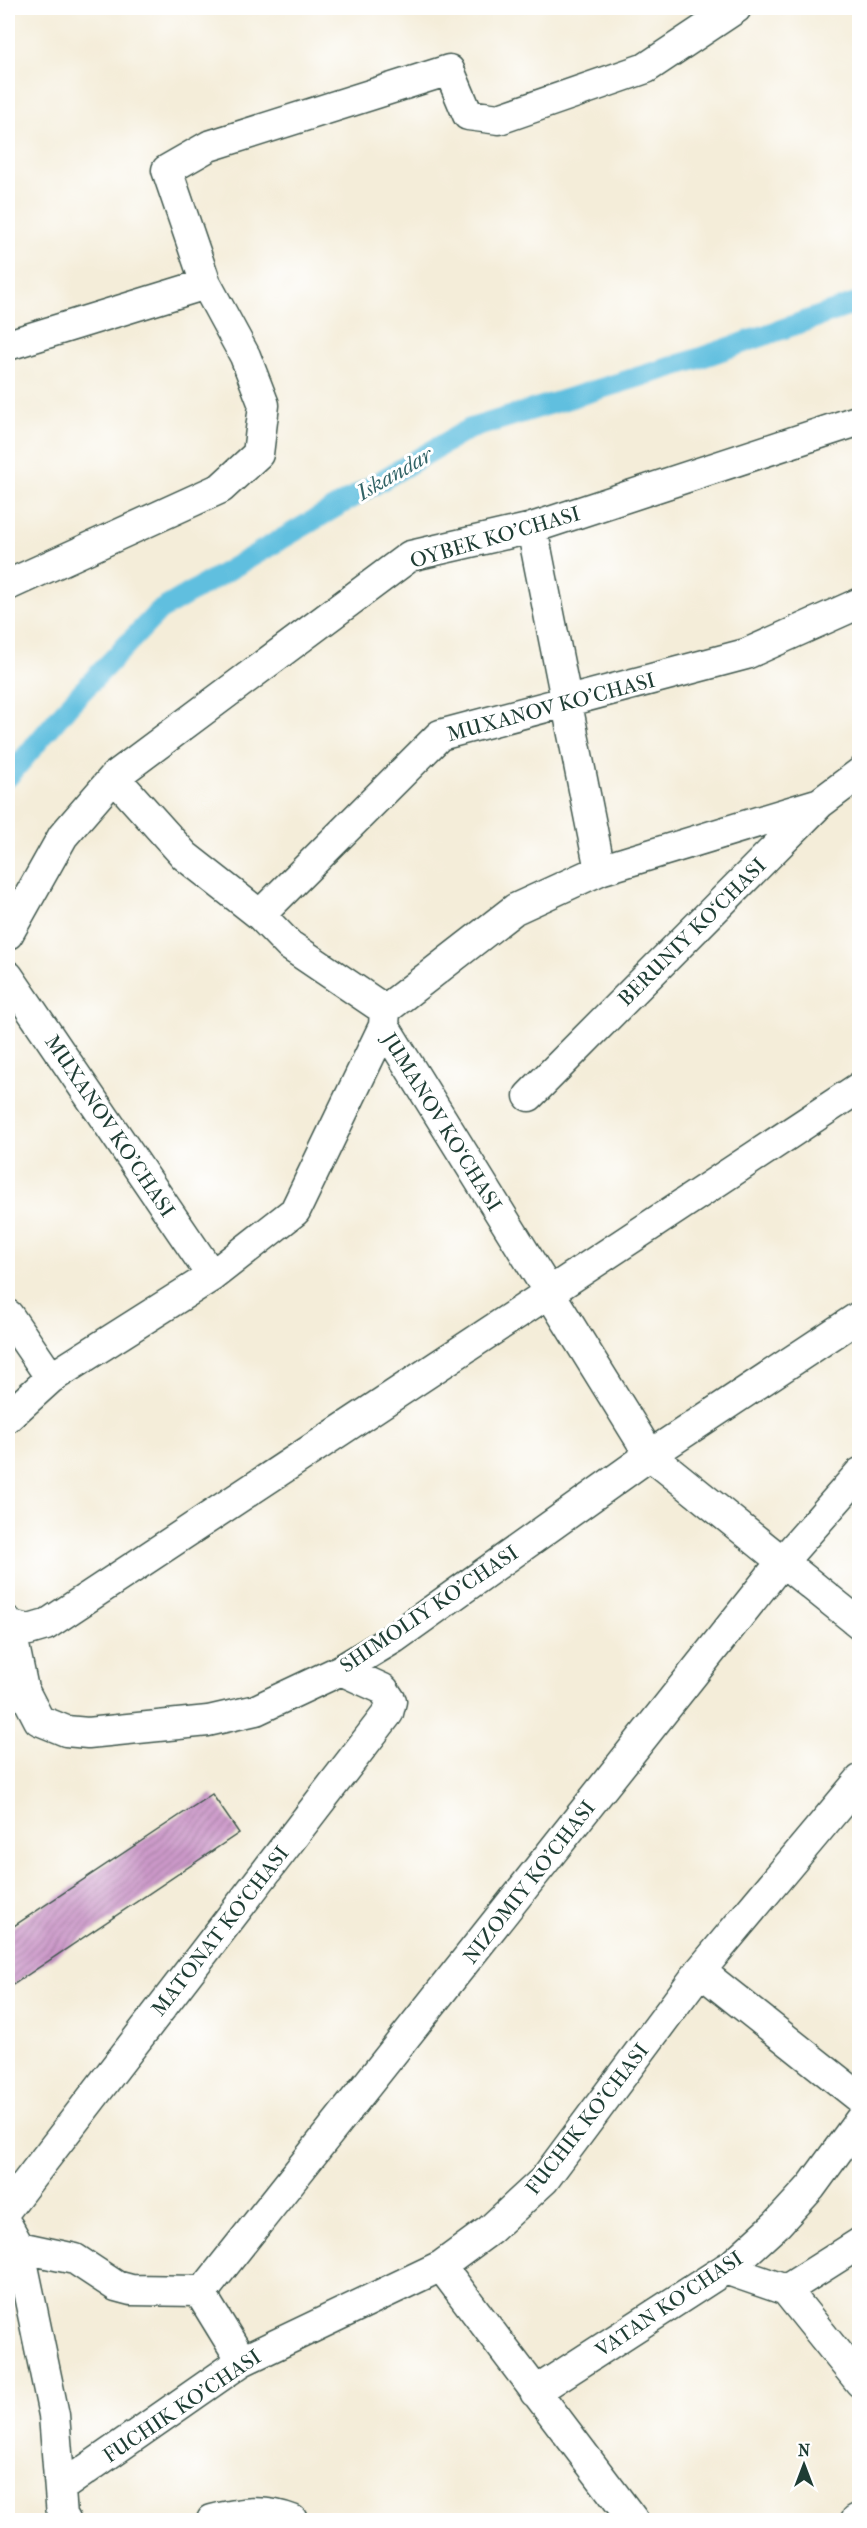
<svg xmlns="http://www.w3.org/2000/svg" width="867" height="2528" font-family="'IM FELL French Canon',serif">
	<defs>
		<pattern id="building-hatch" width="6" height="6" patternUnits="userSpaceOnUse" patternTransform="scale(1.5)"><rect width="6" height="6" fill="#cc99c9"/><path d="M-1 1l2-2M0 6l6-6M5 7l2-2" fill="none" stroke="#a57ea4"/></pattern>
	</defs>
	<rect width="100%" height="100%" fill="#fff"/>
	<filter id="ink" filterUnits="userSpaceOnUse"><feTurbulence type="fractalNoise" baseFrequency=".0167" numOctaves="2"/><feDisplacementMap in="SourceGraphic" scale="12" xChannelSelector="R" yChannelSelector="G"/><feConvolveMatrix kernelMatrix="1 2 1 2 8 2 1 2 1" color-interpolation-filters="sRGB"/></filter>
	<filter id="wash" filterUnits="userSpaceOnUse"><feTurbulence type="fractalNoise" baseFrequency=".008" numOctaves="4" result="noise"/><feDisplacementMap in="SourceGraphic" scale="24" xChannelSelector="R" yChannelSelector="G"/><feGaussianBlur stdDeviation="1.35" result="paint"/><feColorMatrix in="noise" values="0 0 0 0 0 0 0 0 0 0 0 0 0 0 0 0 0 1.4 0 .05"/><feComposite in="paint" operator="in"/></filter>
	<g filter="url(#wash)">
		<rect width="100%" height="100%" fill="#f4edd9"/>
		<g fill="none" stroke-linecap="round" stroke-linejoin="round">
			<path stroke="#60bfdf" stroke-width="21" d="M 8,777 L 72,702 L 159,611 L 469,429 L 694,360 L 860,302"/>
		</g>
		<g id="blocks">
			<path fill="url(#building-hatch)" d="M 212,1794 L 239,1833 L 8,1988 L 8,1930 Z"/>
		</g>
	</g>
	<g filter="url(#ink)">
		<use href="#blocks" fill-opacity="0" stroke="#3f574d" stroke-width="1.5"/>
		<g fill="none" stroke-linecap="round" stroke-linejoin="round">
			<defs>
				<path id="minor" d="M 8,345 L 206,284
					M 532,528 L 600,870
					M 8,585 L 221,488 L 258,454 L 264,405 L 245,356 L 206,284 L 167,170 L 209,146 L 449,70 L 468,115 L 499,119 L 646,68 L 736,8
					M 260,915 L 440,735 L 746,654 L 860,603
					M 8,934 L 63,836 L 114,777 L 410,556 L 532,528 L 860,420
					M 8,976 L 212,1276
					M 385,1010 L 515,909 L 600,870 L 820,803
					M 384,1026 L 650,1455 L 860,1624
					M 529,1096 L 820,803 L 860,773
					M 8,1315 L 51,1378
					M 8,1417 L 51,1378 L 212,1276 L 295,1211 L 384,1026 L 385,1010 L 289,945 L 260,915 L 185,856 L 114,777
					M 8,1622 L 10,1626 L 29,1630 L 46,1625 L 860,1087
					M 10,1626 L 23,1689 L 39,1720 L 66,1731 L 88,1733 L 208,1721 L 256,1710 L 341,1670 L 394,1638 L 650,1455 L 860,1316
					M 700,1971 L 860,2098
					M 8,2207 L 388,1713 L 391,1701 L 383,1689 L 341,1670
					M 8,2227 L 19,2247 L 54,2415 L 62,2516 L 65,2520
					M 19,2247 L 75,2259 L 116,2286 L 131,2290 L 199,2291 L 242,2361
					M 441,2266 L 633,2520
					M 725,2269 L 786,2290 L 860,2382
					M 786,2290 L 860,2243
					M 202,2293 L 781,1563 L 860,1473
					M 535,2392 L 733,2264 L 777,2224 L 811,2187 L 860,2120
					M 60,2488 L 242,2361 L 441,2266 L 490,2230 L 544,2180 L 700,1971 L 860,1780
					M 212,2520 C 239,2513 265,2509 292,2520
					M 856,2520 L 860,2518"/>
			</defs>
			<use href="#minor" stroke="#3f574d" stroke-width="33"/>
			<use href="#minor" stroke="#fff" stroke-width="30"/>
		</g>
	</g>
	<g text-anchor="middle" stroke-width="6" stroke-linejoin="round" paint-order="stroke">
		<g font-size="21" fill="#1f3d34" stroke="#fff">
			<text transform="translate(495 537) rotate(-16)" y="7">OYBEK KO'CHASI</text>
			<text transform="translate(551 707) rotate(-15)" y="7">MUXANOV KO'CHASI</text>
			<text transform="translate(692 932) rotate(-45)" y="7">BERUNIY KO‘CHASI</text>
			<text transform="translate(442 1122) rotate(58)" y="7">JUMANOV KO‘CHASI</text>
			<text transform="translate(110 1126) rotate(56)" y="7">MUXANOV KO'CHASI</text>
			<text transform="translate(429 1609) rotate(-34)" y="7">SHIMOLIY KO'CHASI</text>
			<text transform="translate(529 1882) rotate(-52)" y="7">NIZOMIY KO'CHASI</text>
			<text transform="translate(220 1931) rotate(-52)" y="7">MATONAT KO‘CHASI</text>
			<text transform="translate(587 2119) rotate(-52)" y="7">FUCHIK KO'CHASI</text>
			<text transform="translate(669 2304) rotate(-34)" y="7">VATAN KO'CHASI</text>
			<text transform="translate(182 2406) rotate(-34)" y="7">FUCHIK KO'CHASI</text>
		</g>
		<g font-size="22" font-style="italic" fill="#326467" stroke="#fff">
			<text transform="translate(394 473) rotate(-30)" y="8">Iskandar</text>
		</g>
	</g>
	<rect width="867" height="2528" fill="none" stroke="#fff" stroke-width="30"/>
	<g transform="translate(804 2465)" stroke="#ffffff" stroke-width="4.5" paint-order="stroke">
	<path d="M0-4.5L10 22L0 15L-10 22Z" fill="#1f3d34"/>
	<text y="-9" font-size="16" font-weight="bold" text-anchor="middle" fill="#1f3d34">N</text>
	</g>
</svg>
